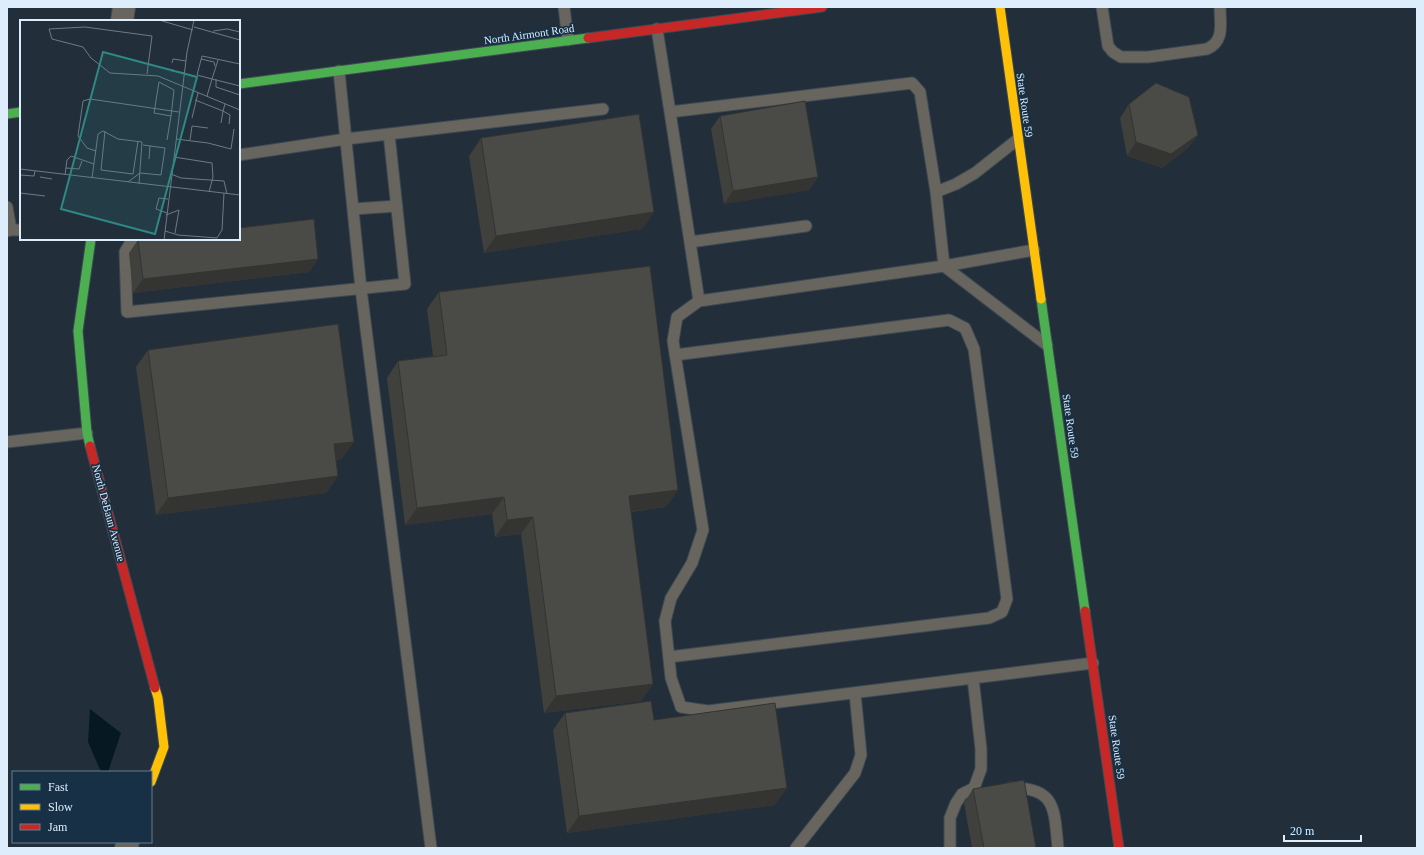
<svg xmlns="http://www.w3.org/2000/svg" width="1424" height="855" font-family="Georgia,serif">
	<rect width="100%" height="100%" fill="#222f3a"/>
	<path fill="#061922" d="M 90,709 L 121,733 L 108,772 L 101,772 L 88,742 Z"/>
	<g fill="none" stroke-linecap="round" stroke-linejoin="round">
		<defs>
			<path id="lane" d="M 564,7 L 568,40
				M 1102,7 L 1108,46 L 1113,52 L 1121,57 L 1148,57 L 1207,49 C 1225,41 1220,24 1220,7
				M 657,29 L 670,112
				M 339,71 L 361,289 L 431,848
				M 389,134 L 603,109
				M 936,192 L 956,184 L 975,173 L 1018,139
				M 7,207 L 11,230 L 7,231
				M 353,209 L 397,206
				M 11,230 L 21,230
				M 133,239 L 125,252 L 127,312 L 405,284 L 389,134 L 346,139 L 239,155
				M 690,242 L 806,226
				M 1034,250 L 944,266 L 699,301 L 677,317 L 673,341 L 703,530 L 692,563 L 671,598 L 665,621 L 671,678 L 681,707 L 708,711 L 1093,663
				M 699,301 L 670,112 L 912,83 L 920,92 L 936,192 L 944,266 L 1047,345
				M 7,442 L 87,433
				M 669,657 L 989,618 L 1002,612 L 1007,599 L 974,349 L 965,328 L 949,320 L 675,355
				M 1010,788 C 1057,787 1054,810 1058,848
				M 796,848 L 855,773 L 861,755 L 855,693
				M 950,848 L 950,818 L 956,803 L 962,794 L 974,788 L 981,769 L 981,749 L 973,678"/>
			<path id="street" d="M 122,21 L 124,7
				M 126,848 L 128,842"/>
			<path id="fast" d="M 239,84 L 588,38
				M 7,114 L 21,112
				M 1041,299 L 1085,611
				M 90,446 L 87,433 L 78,331 L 91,239"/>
			<path id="slow" d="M 1000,7 L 1041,299
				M 151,782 L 164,747 L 158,698 L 155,688"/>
			<path id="jam" d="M 588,38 L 822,7
				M 90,446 L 155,688
				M 1085,611 L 1119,848"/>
		</defs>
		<use href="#lane" stroke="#3e4a53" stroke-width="13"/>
		<use href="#street" stroke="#3e4a53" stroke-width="24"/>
		<use href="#fast" stroke="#3e4a53" stroke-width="11"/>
		<use href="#slow" stroke="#3e4a53" stroke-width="11"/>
		<use href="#jam" stroke="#3e4a53" stroke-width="11"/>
		<use href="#lane" stroke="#68655f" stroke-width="11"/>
		<use href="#street" stroke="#68655f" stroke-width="22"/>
		<use href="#fast" stroke="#4caf50" stroke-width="9"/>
		<use href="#slow" stroke="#ffc107" stroke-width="9"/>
		<use href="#jam" stroke="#c62828" stroke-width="9"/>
	</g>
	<path fill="#40403d" d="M 1129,104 L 1198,135 L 1188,148 L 1162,168 L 1127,156 L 1120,118 Z
		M 720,116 L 818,177 L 809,190 L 724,204 L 711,129 Z
		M 481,138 L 654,212 L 642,229 L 484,253 L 469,156 Z
		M 138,240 L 318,259 L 309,272 L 133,293 L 129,253 Z
		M 439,292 L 678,490 L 666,507 L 631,512 L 653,684 L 641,701 L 544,713 L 521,534 L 495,537 L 492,514 L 405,525 L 387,378 L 398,361 L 433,356 L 427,309 Z
		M 148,350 L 342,459 L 336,460 L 338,476 L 326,493 L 156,515 L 136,367 Z
		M 565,713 L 654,720 L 775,805 L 567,833 L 553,730 Z
		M 973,789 L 1036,848 L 972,848 L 964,803 Z"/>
	<path fill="#343432" d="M 1198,135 L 1188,148 L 1162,168 L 1127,156 L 1136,142 Z
		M 818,177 L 809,190 L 724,204 L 733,191 Z
		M 654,212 L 642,229 L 484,253 L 496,236 Z
		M 318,259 L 309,272 L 133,293 L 143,279 Z
		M 354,442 L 342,459 L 322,461 L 334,444 Z
		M 338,476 L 326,493 L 156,515 L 168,498 Z
		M 678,490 L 666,507 L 617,513 L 629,496 Z
		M 504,497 L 492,514 L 405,525 L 417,508 Z
		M 533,517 L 521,534 L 495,537 L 507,520 Z
		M 653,684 L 641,701 L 544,713 L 556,696 Z
		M 787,788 L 775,805 L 567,833 L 579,816 Z"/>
	<path fill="#4a4a47" stroke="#343432" d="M 1156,83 L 1189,97 L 1198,135 L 1171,154 L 1136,142 L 1129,104 Z
		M 805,101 L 818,177 L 733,191 L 720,116 Z
		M 639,114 L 654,212 L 496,236 L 481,138 Z
		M 314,219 L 318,259 L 143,279 L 138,240 L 147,239 L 239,239 L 239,228 Z
		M 650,266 L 678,490 L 629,496 L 653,684 L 556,696 L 533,517 L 507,520 L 504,497 L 417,508 L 398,361 L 447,355 L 439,292 Z
		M 338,324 L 354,442 L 334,444 L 338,476 L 168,498 L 148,350 Z
		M 651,701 L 654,720 L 775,703 L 787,788 L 579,816 L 565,713 Z
		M 1024,780 L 1036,848 L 984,848 L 973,789 Z"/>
	<g text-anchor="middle" stroke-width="3.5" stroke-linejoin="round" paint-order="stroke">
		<g font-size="11" fill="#ddedfb" stroke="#173045">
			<text transform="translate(529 34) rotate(-8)" y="4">North Airmont Road</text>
			<text transform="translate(1025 105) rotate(82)" y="4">State Route 59</text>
			<text transform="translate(1071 426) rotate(82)" y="4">State Route 59</text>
			<text transform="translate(109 513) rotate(75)" y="4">North DeBaun Avenue</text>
			<text transform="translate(1117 747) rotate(82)" y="4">State Route 59</text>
		</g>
	</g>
	<g transform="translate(20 20)">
		<rect width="220" height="220" fill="#222f3a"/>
		<path fill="none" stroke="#6d7b87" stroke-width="1" d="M 139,0 L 173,10M 174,7 L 220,20M 193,11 L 207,9 L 220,12M 181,39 L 194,42 L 195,46M 198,40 L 192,59 L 220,66M 152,43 L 153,39 L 166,41M 152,49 L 152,51 L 165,53M 127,54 L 132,16 L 65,7 L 29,9 L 32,19 L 63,27 L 71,38 L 90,53 L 138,56 L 220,90M 196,59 L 196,67 L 220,75M 139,62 L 154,70 L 151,96 L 134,93 ZM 187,76 L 192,59 L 177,55 L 182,36 L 220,44M 175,80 L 203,91 L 205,84M 172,98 L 178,73M 201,103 L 203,91 L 210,95 L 209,104M 85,111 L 81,150 L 113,154 L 118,121M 156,119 L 188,123 L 211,129 L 214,109M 147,120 L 151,96M 170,120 L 172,106 L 188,108M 76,131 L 67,128 L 58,116 L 63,81 L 70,79 L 159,92M 154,137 L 192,143 L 193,157 L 189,172M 129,139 L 130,126M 46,148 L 59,149 L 62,141M 0,149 L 220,175M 151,154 L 161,158 L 204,161 L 207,174M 0,155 L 14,156 L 15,151M 45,155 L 47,140 L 51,136 L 74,144M 20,157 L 32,159M 72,158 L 78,114 L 83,111 L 98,119 L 122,122 L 119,164M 108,162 L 120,153 L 141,155 L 145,128 L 123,125M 0,173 L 25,176M 147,193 L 136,189 L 139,178 L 148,179M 146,195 L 159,190 L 155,213M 145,211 L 158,215 L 197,218 L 202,210 L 204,173M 144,220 L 167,32 L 174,0"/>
		<path fill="#2e8883" fill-opacity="0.15" stroke="#2e8883" stroke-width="2" d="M 83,32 L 177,57 L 135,214 L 41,189 Z"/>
		<rect width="220" height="220" fill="none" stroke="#ddedfb" stroke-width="2"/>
	</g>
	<rect width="1424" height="855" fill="none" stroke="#ddedfb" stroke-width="16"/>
	<rect x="12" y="771" width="140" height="72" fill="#173045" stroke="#667c8e"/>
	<rect x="20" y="784" width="20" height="6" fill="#4caf50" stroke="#667c8e"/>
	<text x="48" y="791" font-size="12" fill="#ddedfb">Fast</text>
	<rect x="20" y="804" width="20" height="6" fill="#ffc107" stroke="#667c8e"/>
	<text x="48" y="811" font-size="12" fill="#ddedfb">Slow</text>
	<rect x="20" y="824" width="20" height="6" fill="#c62828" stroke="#667c8e"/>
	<text x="48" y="831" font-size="12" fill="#ddedfb">Jam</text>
	<path d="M1284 835v6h77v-6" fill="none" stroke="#ddedfb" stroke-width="2"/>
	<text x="1290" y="835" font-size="12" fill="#ddedfb" stroke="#173045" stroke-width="3" paint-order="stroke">20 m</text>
</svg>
